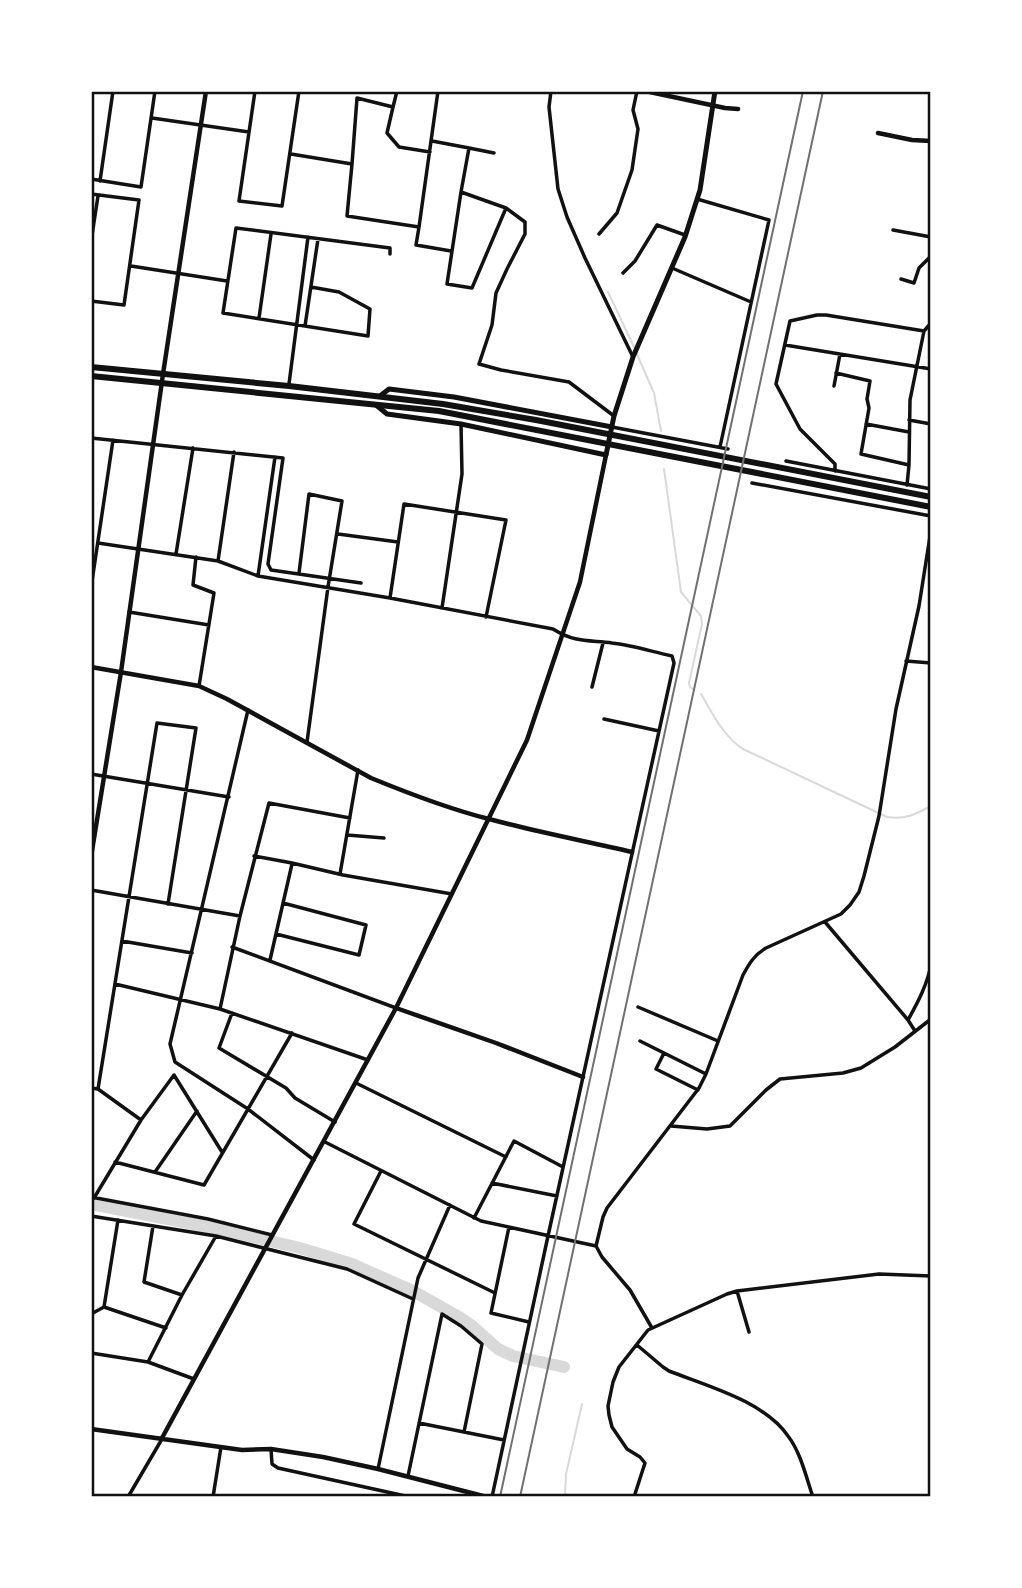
<svg xmlns="http://www.w3.org/2000/svg" width="1022" height="1588" font-family="'PT Sans Narrow',sans-serif">
	<rect width="100%" height="100%" fill="#fff"/>
	<g fill="none" stroke-linecap="round" stroke-linejoin="round">
		<path stroke="#d9d9d9" stroke-width="2" d="M 608,292 L 634,347
			M 636,352 L 654,393 L 661,431
			M 664,469 L 681,592 L 701,616 L 702,624 L 689,683 L 690,687 L 694,690
			M 701,694 C 713,714 723,736 743,749 L 887,817 C 905,820 916,814 931,806
			M 573,1497 L 565,1494 L 566,1474 L 582,1404"/>
		<path stroke="#d9d9d9" stroke-width="12" d="M 91,1204 L 219,1229 L 300,1248 L 352,1264 L 413,1291 L 459,1317 L 471,1325 L 498,1349 L 513,1356 L 564,1367"/>
		<path stroke="#111" stroke-width="3.5" d="M 255,91 L 239,201 L 282,206 L 299,91 L 297,91
			M 551,91 L 549,107 L 558,189 L 567,217 L 585,258 L 633,357
			M 393,107 L 387,133 L 399,147 L 430,152
			M 152,118 L 249,132
			M 432,141 L 469,148 L 461,192 L 506,208 L 525,222 L 525,234 L 507,269 L 496,293 L 492,325 L 479,364 L 501,370 L 569,382 L 614,416
			M 469,148 L 494,153
			M 291,154 L 352,164 L 347,216 L 419,227 L 438,91
			M 352,164 L 357,98 L 393,107 L 397,91
			M 91,179 L 141,187 L 155,91
			M 100,181 L 113,91
			M 461,192 L 447,284 L 472,288 L 506,208
			M 91,194 L 139,200 L 124,305 L 91,301
			M 697,199 L 769,220 L 720,447
			M 419,227 L 416,245 L 451,251
			M 893,230 L 931,237
			M 599,234 L 617,213 L 632,170 L 638,129 L 633,110 L 637,91
			M 91,242 L 98,196
			M 131,266 L 227,281
			M 672,268 L 751,302
			M 623,273 L 635,261 L 657,225 L 685,235
			M 901,279 L 914,283 L 919,268 L 931,256
			M 311,287 L 339,292 L 370,309 L 368,336 L 223,313 L 236,228 L 390,248 L 390,254
			M 259,318 L 271,234
			M 305,326 L 318,239
			M 785,345 L 931,369
			M 836,373 L 870,381 L 867,399 L 869,408 L 861,454 L 909,465
			M 289,384 L 308,237
			M 834,386 L 840,354
			M 909,420 L 931,424
			M 866,424 L 909,432
			M 612,427 L 728,449
			M 91,438 L 283,458 L 268,564 L 271,570 L 361,583
			M 786,461 L 931,489
			M 835,471 L 835,464 L 800,429 L 776,384 L 790,321 L 817,315 L 826,315 L 924,331
			M 752,483 L 931,516
			M 907,485 L 909,465 L 910,400 L 924,331 L 931,323
			M 338,534 L 398,542
			M 98,543 L 218,561 L 258,576 L 390,598 L 553,629 C 575,643 589,640 612,643 C 632,645 653,652 672,656 L 674,663 L 548,1236 L 492,1497
			M 176,554 L 193,448
			M 196,557 L 193,585 L 214,593 L 199,686
			M 218,561 L 234,452
			M 299,573 L 309,494 L 342,501 L 328,587 L 307,742
			M 258,576 L 275,457
			M 91,588 L 113,440
			M 390,598 L 404,504 L 506,520 L 486,617
			M 442,608 L 462,474 L 461,424
			M 129,612 L 209,625
			M 906,661 L 931,663
			M 592,687 L 603,643
			M 248,710 L 170,1044 L 175,1062 L 248,1109 L 314,1160
			M 604,719 L 659,731
			M 91,774 L 229,797
			M 347,835 L 384,838
			M 254,856 L 292,863 L 343,875 L 452,894
			M 340,874 L 358,770
			M 91,890 L 240,916
			M 825,922 L 908,1020 L 915,1031
			M 276,934 L 359,955 L 366,925 L 283,903
			M 122,941 L 192,953
			M 232,947 L 396,1008
			M 270,960 L 292,864
			M 115,984 L 220,1009 L 368,1060
			M 638,1007 L 718,1041
			M 220,1009 L 240,916 L 269,803 L 350,818
			M 232,1013 L 219,1048 L 286,1088 L 295,1098 L 335,1122
			M 908,1020 C 918,1002 927,985 931,965
			M 640,1041 L 664,1053 L 656,1069 L 698,1090
			M 664,1053 L 706,1074
			M 356,1083 L 506,1157
			M 91,1088 L 98,1089 L 141,1120
			M 98,1089 L 157,723 L 196,728 L 168,904
			M 671,1126 L 707,1129 L 730,1126 L 766,1090 L 780,1079 L 843,1073 L 861,1068 L 895,1047 L 931,1019
			M 325,1142 L 481,1221 L 596,1246
			M 115,1162 L 204,1185 L 292,1033
			M 381,1171 L 354,1224 L 495,1293
			M 155,1172 L 197,1111
			M 492,1183 L 557,1196
			M 91,1197 L 208,1219 L 272,1235
			M 94,1198 L 141,1120 L 174,1075 L 222,1152
			M 91,1216 L 216,1236
			M 474,1218 L 514,1141 L 563,1167
			M 153,1226 L 144,1282 L 182,1295
			M 509,1227 L 491,1313 L 529,1322
			M 737,1291 L 749,1332
			M 104,1307 L 118,1220
			M 91,1314 L 104,1307 L 166,1328
			M 652,1328 L 630,1290 L 602,1257 L 596,1246 L 603,1217 L 607,1208 L 699,1088 L 706,1074 L 743,975 C 749,964 754,955 766,948 L 841,914 L 850,905 L 859,892 L 864,876 L 879,816 L 896,709 L 919,606 L 931,530
			M 637,1345 L 663,1367 L 669,1371 C 707,1386 764,1401 788,1436 C 801,1453 806,1477 813,1497
			M 91,1353 L 148,1362 L 194,1379
			M 148,1362 L 182,1295 L 216,1236 L 347,1269 L 413,1299
			M 419,1423 L 504,1440
			M 271,1449 L 272,1464 L 278,1468 L 410,1497
			M 378,1469 L 418,1278 L 450,1205
			M 408,1476 L 442,1314 L 461,1326 L 482,1344 L 464,1432
			M 128,1497 L 162,1439
			M 213,1497 L 221,1447
			M 634,1497 L 645,1463 L 640,1457 L 627,1449 L 612,1427 L 609,1415 L 608,1406 L 613,1382 L 619,1367 L 648,1330 L 727,1294 L 737,1291 L 879,1274 L 931,1276"/>
		<path stroke="#111" stroke-width="4.5" d="M 645,91 L 725,108 L 738,109
			M 878,133 L 912,140 L 931,141
			M 91,667 L 199,686 L 227,699 L 371,778 C 410,794 449,809 489,819 C 537,832 585,841 632,852
			M 91,857 L 121,672 L 163,374 L 206,91
			M 396,1008 L 496,1043 L 583,1077
			M 91,1429 L 242,1450 L 271,1449 L 323,1457 L 378,1469 L 487,1497
			M 162,1438 L 396,1008 L 527,740 L 580,582 L 606,455"/>
		<path stroke="#111" stroke-width="5" d="M 380,396 L 389,389 L 454,397 L 612,427
			M 376,405 L 387,414 L 461,424 L 606,455 L 614,416 L 633,357 L 685,237 L 700,190 L 715,91"/>
		<path stroke="#111" stroke-width="6" d="M 91,367 L 289,386 L 443,404 L 536,420 L 931,497
			M 91,376 L 439,411 L 931,507"/>
		<path stroke="#707070" stroke-width="2" d="M 500,1497 L 803,91
			M 520,1497 L 823,91"/>
	</g>
	<rect width="1022" height="1588" fill="none" stroke="#ffffff" stroke-width="186"/>
	<rect x="93" y="93" width="836" height="1402" fill="none" stroke="#111" stroke-width="2.5"/>
</svg>
